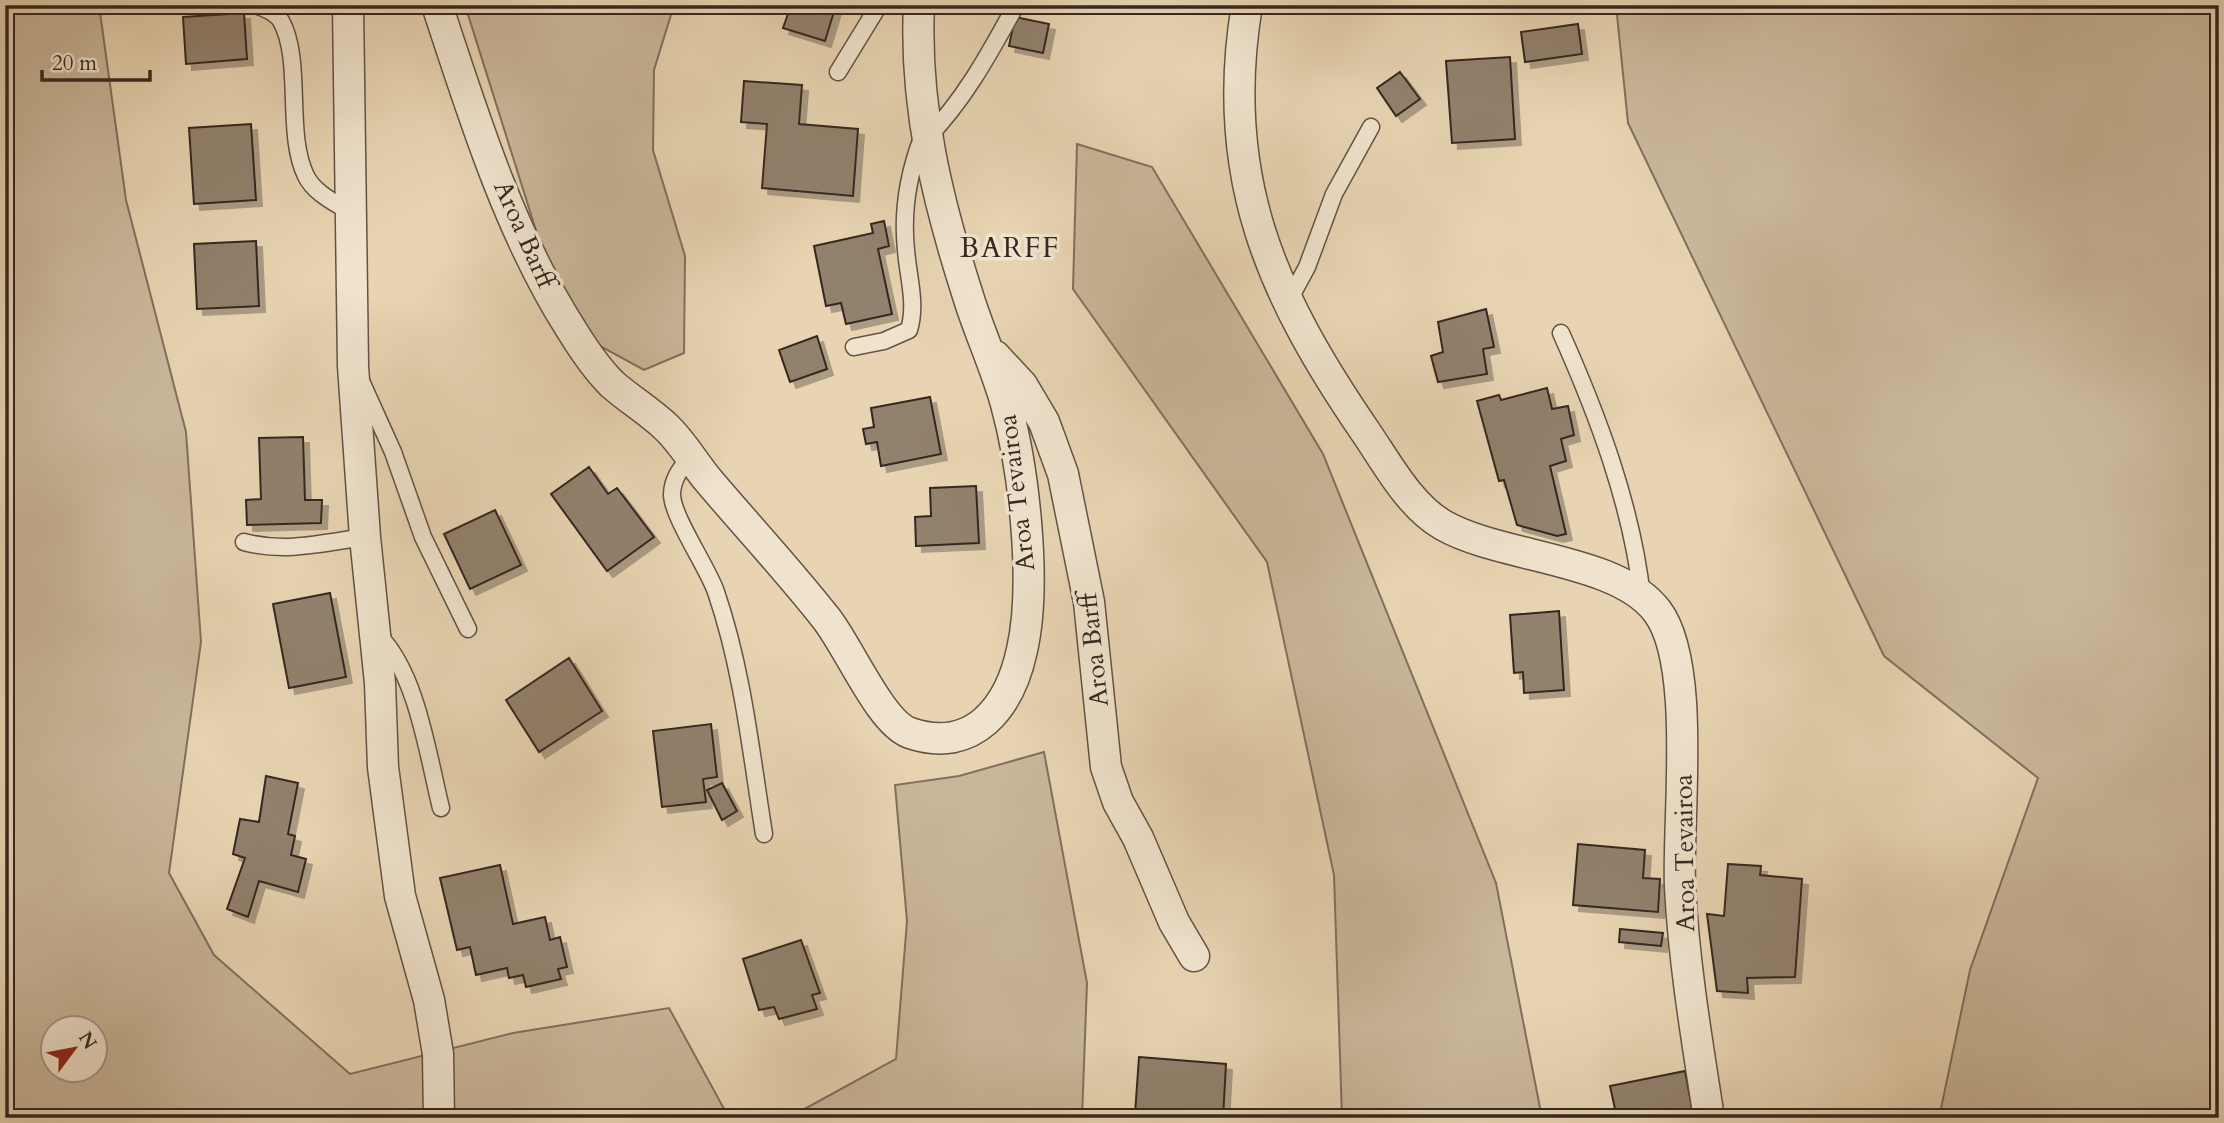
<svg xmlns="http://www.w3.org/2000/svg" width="2224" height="1123" font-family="Cardo,serif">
	<defs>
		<filter id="shadow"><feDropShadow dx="6" dy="6" stdDeviation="0" flood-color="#0004"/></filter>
	</defs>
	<rect width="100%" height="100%" fill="#e8d4b2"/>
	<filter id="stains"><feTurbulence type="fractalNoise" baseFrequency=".00286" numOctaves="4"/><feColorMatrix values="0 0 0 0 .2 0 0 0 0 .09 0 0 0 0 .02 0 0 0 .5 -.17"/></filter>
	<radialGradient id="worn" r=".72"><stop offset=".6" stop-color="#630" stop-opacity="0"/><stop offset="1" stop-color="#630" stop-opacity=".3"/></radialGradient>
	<path fill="#cab79a" stroke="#80705e" stroke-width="2" fill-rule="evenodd" d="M 5,5 L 99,5 L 126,200 L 186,432 L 201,642 L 169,873 L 214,955 L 350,1074 L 513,1033 L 669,1008 L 729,1118 L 5,1118 ZM 52,1028 L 94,1028 L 94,1070 L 52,1070 Z
		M 465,5 L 674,5 L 654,70 L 653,150 L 685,256 L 684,353 L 644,370 L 589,340 L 540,243 Z
		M 1616,5 L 2219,5 L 2219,1118 L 1939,1118 L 1970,970 L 2038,778 L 1884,656 L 1628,123 Z
		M 1077,144 L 1152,167 L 1323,454 L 1496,883 L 1542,1118 L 1342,1118 L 1334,875 L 1267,562 L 1073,289 Z
		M 1044,752 L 1087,983 L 1082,1118 L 788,1118 L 896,1059 L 907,921 L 895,785 L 959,776 Z"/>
	<path fill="#92816d" stroke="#352822" stroke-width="2" filter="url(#shadow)" d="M 791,5 L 836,5 L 825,41 L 783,28 Z
		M 244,13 L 247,59 L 186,64 L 183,17 Z
		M 1015,17 L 1049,24 L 1043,53 L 1009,46 Z
		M 1578,24 L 1582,54 L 1525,62 L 1521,32 Z
		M 1510,57 L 1515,139 L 1452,143 L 1446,61 Z
		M 1400,72 L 1420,99 L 1396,116 L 1377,88 Z
		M 744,81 L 802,85 L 799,124 L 858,129 L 853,196 L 762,188 L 767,124 L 741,122 Z
		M 251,124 L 256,200 L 194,204 L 189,128 Z
		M 884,221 L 889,246 L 878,249 L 892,314 L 846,324 L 841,303 L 826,306 L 814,246 L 873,233 L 871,224 Z
		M 256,241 L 259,306 L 197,309 L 194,244 Z
		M 1486,309 L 1494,347 L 1483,349 L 1487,374 L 1438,382 L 1431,356 L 1443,352 L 1438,322 Z
		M 817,336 L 827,369 L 790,382 L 779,350 Z
		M 1547,388 L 1552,409 L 1568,406 L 1574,435 L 1561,439 L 1566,461 L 1550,466 L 1566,534 L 1557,536 L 1517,525 L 1504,480 L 1499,481 L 1477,401 L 1499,395 L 1501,400 Z
		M 930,397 L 941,454 L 881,466 L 877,442 L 866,444 L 863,429 L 874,427 L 871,408 Z
		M 303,437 L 305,500 L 322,500 L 321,523 L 247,525 L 246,500 L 261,499 L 259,438 Z
		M 589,467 L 608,494 L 617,488 L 654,537 L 607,571 L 551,494 Z
		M 976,486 L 979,543 L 916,546 L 915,517 L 931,516 L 930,488 Z
		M 495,510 L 521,565 L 470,589 L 444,534 Z
		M 330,593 L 346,677 L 289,688 L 273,604 Z
		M 1559,611 L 1564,690 L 1524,693 L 1523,672 L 1514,673 L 1510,615 Z
		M 569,658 L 602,711 L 539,752 L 506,700 Z
		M 711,724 L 717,777 L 703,779 L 706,802 L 662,807 L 653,731 Z
		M 266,776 L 298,783 L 288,834 L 295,836 L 291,855 L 306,859 L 298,892 L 259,881 L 248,917 L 227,909 L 245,858 L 233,854 L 240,819 L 259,822 Z
		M 722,783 L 737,811 L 722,820 L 707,790 Z
		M 1578,844 L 1645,850 L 1643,878 L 1660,879 L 1658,912 L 1573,905 Z
		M 1728,864 L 1761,866 L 1760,875 L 1802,879 L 1795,977 L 1747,978 L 1748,993 L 1717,991 L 1707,914 L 1724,916 Z
		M 500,865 L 513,924 L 545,917 L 550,940 L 560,937 L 567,967 L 558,969 L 561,979 L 526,987 L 523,975 L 509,978 L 507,968 L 476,975 L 470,947 L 457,950 L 440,878 Z
		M 1620,929 L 1663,933 L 1661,946 L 1619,942 Z
		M 801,940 L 820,993 L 812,995 L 817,1009 L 779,1019 L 774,1007 L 759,1010 L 743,959 Z
		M 1139,1057 L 1226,1064 L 1223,1118 L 1135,1114 Z
		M 1685,1071 L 1693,1113 L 1667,1118 L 1617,1118 L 1610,1086 Z"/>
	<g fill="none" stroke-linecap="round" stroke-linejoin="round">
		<defs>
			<path id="service" d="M 254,5 C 263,7 276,13 281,21 C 303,60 285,134 306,176 C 314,193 336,203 351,213
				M 838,72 L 879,5
				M 926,139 C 965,99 989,54 1016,5
				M 1288,302 L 1307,267 L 1334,194 L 1371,127
				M 1561,333 C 1598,416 1632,506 1642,597
				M 854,347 L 884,341 L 909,330 C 917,304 908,277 906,250 C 902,212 909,172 922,138
				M 361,381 L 393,452 L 423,537 L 468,629
				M 690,457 C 681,468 672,479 672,495 C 673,518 708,568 716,592 C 743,671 751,753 764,834
				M 244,542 C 285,553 323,543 365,537
				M 379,636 C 417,674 428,756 441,808"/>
			<path id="minor" d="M 348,5 L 353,366 L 365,537 L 380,683 L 383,767 L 400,896 L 429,1000 L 438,1054 L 439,1118
				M 437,5 C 472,112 510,234 571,329 C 582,347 597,369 612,384 C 629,399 649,411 666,427 C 682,442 694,463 708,480 C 747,526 788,570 825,617 C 847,643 880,723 910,733 C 974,755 1010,706 1022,650 C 1037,584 1024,469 1006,404 C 996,368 980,334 969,299 C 938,203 914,107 919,5
				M 1247,5 C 1218,177 1272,296 1367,434 C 1388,465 1410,506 1443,525 C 1500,558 1617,558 1657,611 C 1697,663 1677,820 1680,887 C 1684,964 1697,1041 1709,1118
				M 995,356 L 1022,385 L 1044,422 L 1063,474 L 1089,602 L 1106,767 L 1118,802 L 1138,838 L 1174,922 L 1194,956"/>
		</defs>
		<use href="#service" stroke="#625346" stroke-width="19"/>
		<use href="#minor" stroke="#625346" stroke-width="33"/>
		<use href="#service" stroke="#f0e3cd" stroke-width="16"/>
		<use href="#minor" stroke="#f0e3cd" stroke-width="30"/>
	</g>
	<g text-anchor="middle" stroke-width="7" stroke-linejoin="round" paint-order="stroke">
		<g font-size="26" fill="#352822" stroke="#f0e3cd">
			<text transform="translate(525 234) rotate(66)" y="9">Aroa Barff</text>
			<text transform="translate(1016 493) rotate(-97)" y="9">Aroa Tevairoa</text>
			<text transform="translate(1093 650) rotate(-96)" y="9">Aroa Barff</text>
			<text transform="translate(1684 853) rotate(-91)" y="9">Aroa Tevairoa</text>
		</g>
		<g font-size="28" letter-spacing="2" fill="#352822" stroke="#f0e3cd">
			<text x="1010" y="257">BARFF</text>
		</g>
	</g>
	<rect width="2224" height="1123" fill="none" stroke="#e8d4b2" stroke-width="28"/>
	<rect x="7" y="7" width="2210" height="1109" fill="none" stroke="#352822" stroke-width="3.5"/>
	<rect x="14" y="14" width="2196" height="1095" fill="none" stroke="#352822" stroke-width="2"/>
	<g transform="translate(74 1049) rotate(58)"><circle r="33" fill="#f0e3cd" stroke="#a59889" stroke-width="2"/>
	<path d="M0-5L12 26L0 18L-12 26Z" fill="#8f2418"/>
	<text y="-10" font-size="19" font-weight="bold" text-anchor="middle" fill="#352822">N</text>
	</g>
	<path d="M42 70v10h108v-10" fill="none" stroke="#352822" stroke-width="3.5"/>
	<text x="52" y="70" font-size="21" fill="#352822" stroke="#f0e3cd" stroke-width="5" paint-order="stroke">20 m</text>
	<rect width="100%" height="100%" filter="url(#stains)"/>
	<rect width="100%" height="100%" fill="url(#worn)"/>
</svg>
